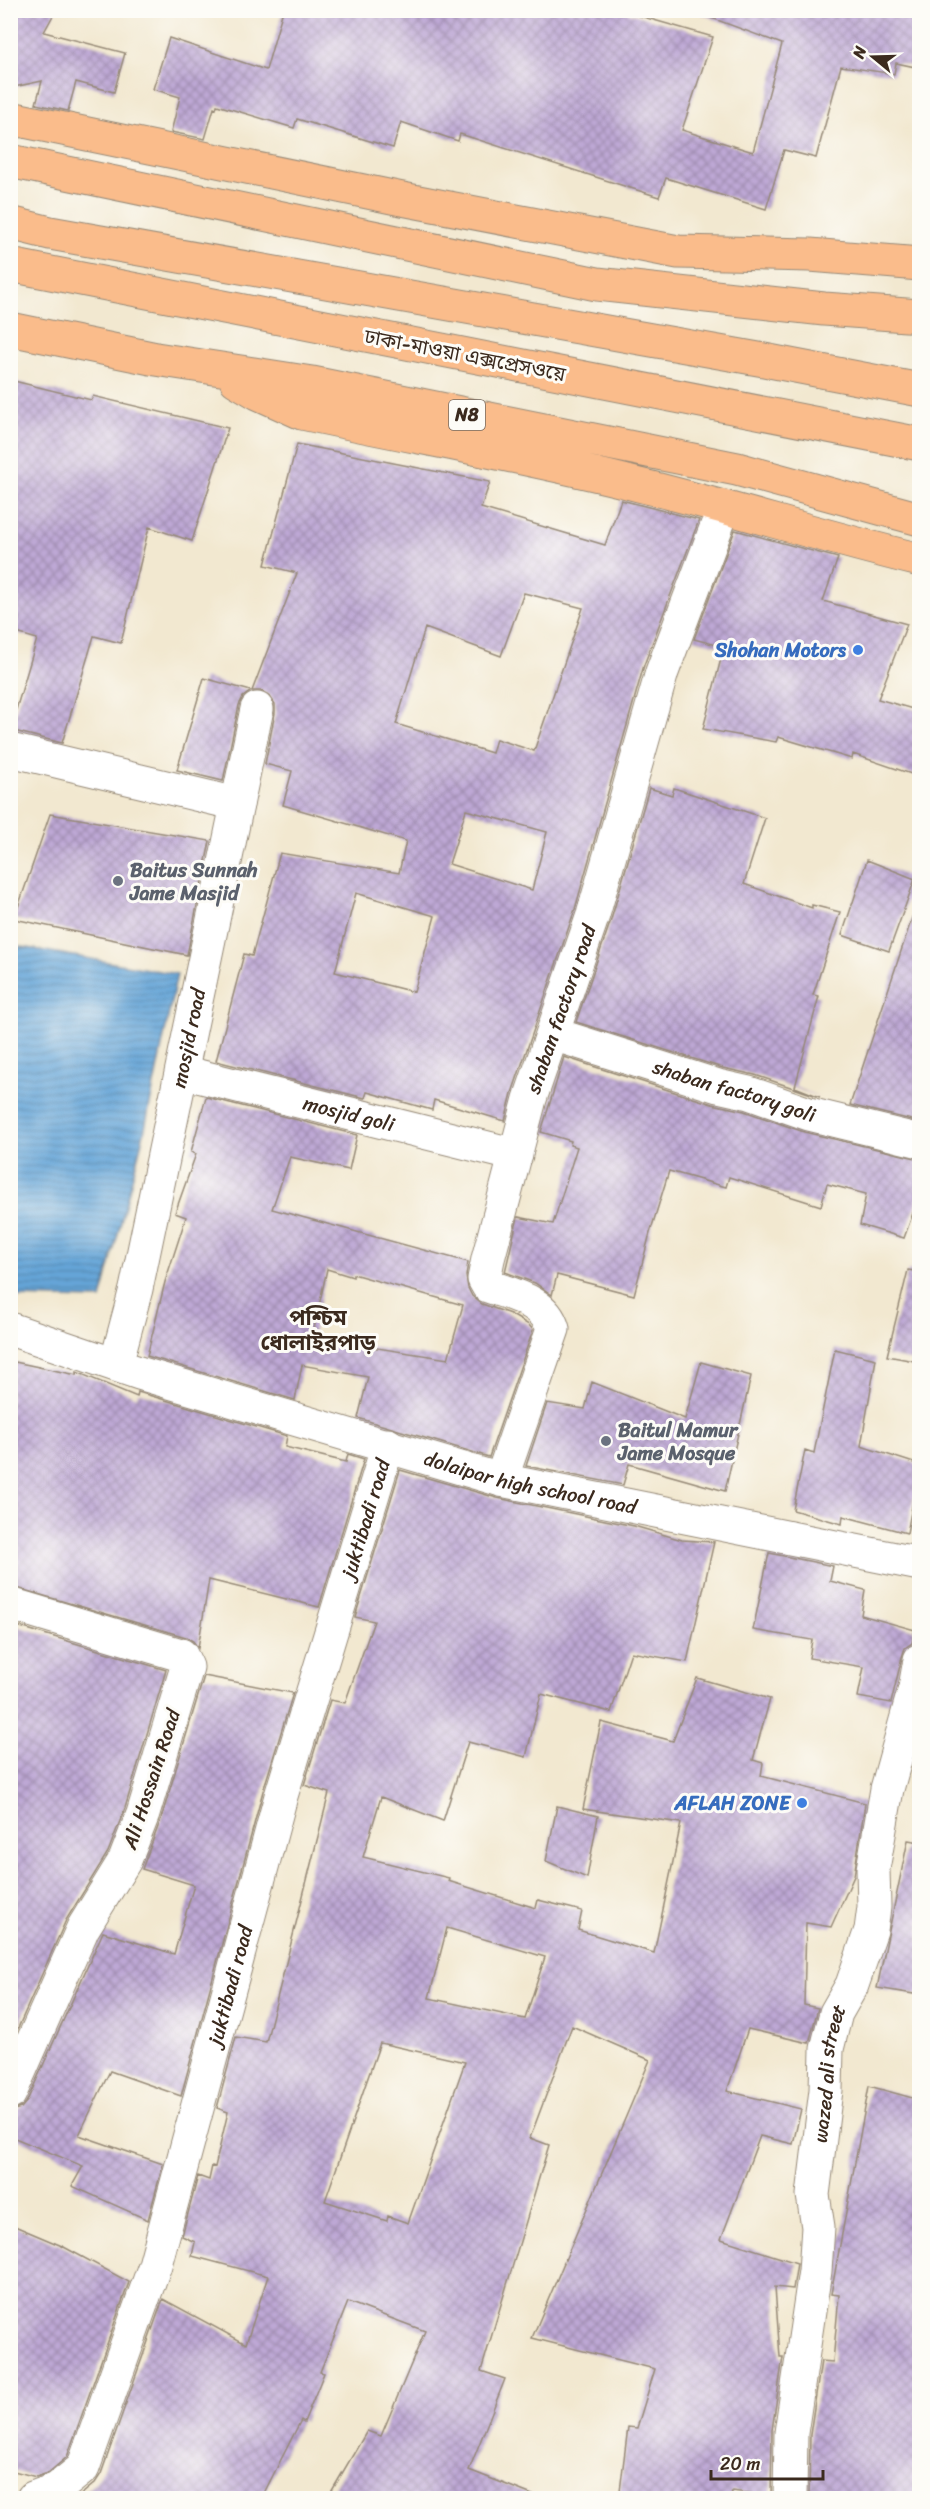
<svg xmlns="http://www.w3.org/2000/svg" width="930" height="2509" font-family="Sriracha,'Noto Sans Bengali',sans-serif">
	<defs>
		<pattern id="water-rules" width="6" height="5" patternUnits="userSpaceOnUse" patternTransform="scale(1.5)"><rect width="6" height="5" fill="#65a5d8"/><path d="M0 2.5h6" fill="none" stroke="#5487af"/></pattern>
		<pattern id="building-cross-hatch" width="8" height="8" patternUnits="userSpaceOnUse" patternTransform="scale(1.5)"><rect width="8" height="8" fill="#bea8d5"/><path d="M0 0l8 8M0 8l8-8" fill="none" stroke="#9c89ac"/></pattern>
	</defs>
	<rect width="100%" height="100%" fill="#fdfcf7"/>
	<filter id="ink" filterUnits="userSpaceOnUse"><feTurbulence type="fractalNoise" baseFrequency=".0167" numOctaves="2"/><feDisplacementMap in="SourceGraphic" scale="12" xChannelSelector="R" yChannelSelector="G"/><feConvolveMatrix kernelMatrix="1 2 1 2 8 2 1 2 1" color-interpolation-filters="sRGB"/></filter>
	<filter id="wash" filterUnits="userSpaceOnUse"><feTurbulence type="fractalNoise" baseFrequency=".008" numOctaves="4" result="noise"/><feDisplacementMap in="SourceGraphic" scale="24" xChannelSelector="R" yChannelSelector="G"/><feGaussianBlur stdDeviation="1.35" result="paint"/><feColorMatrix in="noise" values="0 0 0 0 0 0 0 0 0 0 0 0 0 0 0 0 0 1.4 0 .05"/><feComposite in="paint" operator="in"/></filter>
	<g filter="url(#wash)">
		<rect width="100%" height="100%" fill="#f2e8d0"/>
		<path fill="url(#water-rules)" stroke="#50687b" stroke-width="1.5" d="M 11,945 L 177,974 L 144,1133 L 101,1299 L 11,1297 Z"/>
		<g id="blocks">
			<path fill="url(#building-cross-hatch)" fill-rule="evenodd" d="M 10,10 L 56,10 L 44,32 L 125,53 L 114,92 L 76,82 L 68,111 L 36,104 L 42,81 L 14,87 L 10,93 Z
				M 283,10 L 619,10 L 713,37 L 682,130 L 753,152 L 782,44 L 701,14 L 702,10 L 920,10 L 920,68 L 896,63 L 894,74 L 841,66 L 816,158 L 784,150 L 766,209 L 666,178 L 659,197 L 460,134 L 458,141 L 401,122 L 393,148 L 297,119 L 294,128 L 217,105 L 216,109 L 214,108 L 205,139 L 171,132 L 180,97 L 153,89 L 169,38 L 266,70 Z
				M 10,380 L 91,400 L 93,396 L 228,428 L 192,541 L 149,527 L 121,643 L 94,636 L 62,743 L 10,730 L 37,639 L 10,631 Z
				M 297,444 L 490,482 L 481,508 L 605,545 L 621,500 L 699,520 L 644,665 L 575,909 L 512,1093 L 505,1121 L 434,1100 L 432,1110 L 367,1092 L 365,1098 L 216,1061 L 244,954 L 252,956 L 280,853 L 399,873 L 406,841 L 283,805 L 292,771 L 265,764 L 275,713 L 275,704 L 269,695 L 261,691 L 252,691 L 297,573 L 265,565 ZM 524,593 L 583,608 L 534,751 L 496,739 L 492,753 L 396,724 L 425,628 L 501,656 ZM 466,810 L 547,832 L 532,890 L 449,864 ZM 356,893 L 435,916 L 414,992 L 335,972 Z
				M 735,530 L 838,558 L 823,601 L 907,624 L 878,699 L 920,711 L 920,777 L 853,754 L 852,759 L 778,737 L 776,742 L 703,729 L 724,647 L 694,639 Z
				M 204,678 L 251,691 L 243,697 L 239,705 L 223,781 L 177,770 Z
				M 649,788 L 672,795 L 674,788 L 765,818 L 744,884 L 812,908 L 812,905 L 840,912 L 813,995 L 819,996 L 795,1087 L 820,1097 L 755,1075 L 723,1068 L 576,1022 L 611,920 Z
				M 50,814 L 210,841 L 187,955 L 14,919 Z
				M 867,860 L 915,879 L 889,951 L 842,935 Z
				M 915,909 L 920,910 L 920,1122 L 850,1105 Z
				M 564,1057 L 712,1104 L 744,1111 L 804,1132 L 920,1159 L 920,1194 L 904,1238 L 860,1225 L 866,1194 L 827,1184 L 821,1206 L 729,1177 L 726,1187 L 669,1171 L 650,1233 L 634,1295 L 557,1275 L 552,1295 L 535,1283 L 505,1272 L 518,1217 L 553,1224 L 577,1147 L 570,1145 L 571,1141 L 541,1132 Z
				M 206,1097 L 357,1135 L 349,1170 L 290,1157 L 272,1209 L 468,1262 L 466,1276 L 468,1288 L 472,1296 L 482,1304 L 510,1314 L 529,1325 L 533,1330 L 489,1457 L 358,1418 L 368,1377 L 302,1365 L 295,1400 L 147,1356 L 165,1282 L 186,1217 L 175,1213 L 196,1154 L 191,1152 ZM 327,1269 L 353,1277 L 353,1274 L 463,1305 L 448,1359 L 312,1338 Z
				M 908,1270 L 920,1272 L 920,1362 L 887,1356 Z
				M 835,1349 L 876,1359 L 861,1446 L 920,1465 L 907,1533 L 843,1516 L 842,1524 L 793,1510 L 805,1450 L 814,1453 Z
				M 15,1362 L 77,1375 L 77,1372 L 137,1397 L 138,1392 L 287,1436 L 285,1447 L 346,1462 L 348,1454 L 364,1459 L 319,1607 L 209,1580 L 198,1648 L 193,1641 L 186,1637 L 10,1586 L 10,1383 Z
				M 701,1362 L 751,1376 L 725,1491 L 629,1464 L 623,1485 L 526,1466 L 547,1403 L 585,1409 L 592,1382 L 685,1419 Z
				M 400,1470 L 497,1498 L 634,1526 L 682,1540 L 714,1542 L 687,1662 L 631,1652 L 611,1712 L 541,1694 L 526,1757 L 468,1742 L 443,1821 L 381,1797 L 363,1857 L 449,1878 L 448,1881 L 536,1908 L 538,1900 L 582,1911 L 578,1930 L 654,1953 L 681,1823 L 583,1809 L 601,1722 L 673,1741 L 697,1678 L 770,1699 L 753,1760 L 763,1763 L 761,1776 L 865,1803 L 854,1876 L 831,1927 L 806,1923 L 804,2005 L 818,2008 L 809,2043 L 748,2029 L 727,2091 L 801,2109 L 793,2144 L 760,2136 L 721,2239 L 797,2263 L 793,2289 L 775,2287 L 780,2357 L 783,2357 L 772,2430 L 771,2496 L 732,2491 L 731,2499 L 619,2499 L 628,2427 L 637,2428 L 655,2369 L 532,2338 L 650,2060 L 572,2026 L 530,2138 L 549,2145 L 481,2371 L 505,2379 L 469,2470 L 535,2496 L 535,2499 L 327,2499 L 367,2431 L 381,2436 L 425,2331 L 348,2302 L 320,2372 L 324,2373 L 304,2422 L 301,2420 L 261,2499 L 76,2499 L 95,2483 L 101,2474 L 163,2299 L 246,2344 L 268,2276 L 192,2256 L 195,2242 L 182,2236 L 198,2176 L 209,2180 L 212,2166 L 215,2167 L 228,2112 L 217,2108 L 236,2037 L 266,2042 L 329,1793 L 304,1785 L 330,1700 L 345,1703 L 374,1621 L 355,1617 ZM 447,1928 L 545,1957 L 525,2019 L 429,1998 ZM 380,2043 L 465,2062 L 408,2223 L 388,2216 L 387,2221 L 325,2201 Z
				M 769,1553 L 833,1566 L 830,1581 L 865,1590 L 861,1615 L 915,1630 L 912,1643 L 905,1648 L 902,1657 L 891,1703 L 858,1697 L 864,1667 L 809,1658 L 812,1640 L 753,1630 Z
				M 10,1624 L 166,1670 L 125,1808 L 108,1852 L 66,1920 L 10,2046 Z
				M 204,1676 L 293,1693 L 263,1791 L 181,2096 L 110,2071 L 79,2135 L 163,2164 L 148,2220 L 72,2186 L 83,2166 L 10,2136 L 10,2111 L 21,2108 L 27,2101 L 103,1932 L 174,1954 L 194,1885 L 142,1869 L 161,1819 Z
				M 557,1806 L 598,1816 L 587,1878 L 546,1861 Z
				M 908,1840 L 920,1842 L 920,1995 L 877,1988 Z
				M 869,2086 L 920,2100 L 920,2499 L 809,2499 L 810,2435 L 821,2361 L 833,2362 L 839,2295 L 831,2294 Z
				M 10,2224 L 62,2246 L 129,2282 L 67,2457 L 48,2473 L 36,2477 L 10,2470 Z"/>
		</g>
	</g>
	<g filter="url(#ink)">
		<use href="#blocks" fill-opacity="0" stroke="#968977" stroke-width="1.5"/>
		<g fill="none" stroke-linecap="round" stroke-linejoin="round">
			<defs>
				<g id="street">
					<path d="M 10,750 L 237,804"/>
					<path id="s1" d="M 553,1034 L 718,1086 L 749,1093 L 809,1114 L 920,1141"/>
					<path id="s2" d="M 182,1072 L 516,1155"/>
					<path id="s3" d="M 10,1329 L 139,1373 L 501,1480 L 920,1564"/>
					<path id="s4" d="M 116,1364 L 136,1289 L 257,709"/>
					<path id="s5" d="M 501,1480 L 553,1329 C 545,1301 513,1295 488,1286 L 484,1279 L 488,1259 L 530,1099 L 593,915 L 662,672 L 724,507"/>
					<path d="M 10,1604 L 181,1655 L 187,1667 L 143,1814 L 125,1860 L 83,1928 L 10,2093"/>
					<path id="s6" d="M 33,2498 L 57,2489 L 83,2468 L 155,2265 L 281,1796 L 388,1445"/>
					<path id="s7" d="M 790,2498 L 791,2433 L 815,2271 L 818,2227 L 813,2195 L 826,2090 L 827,2049 L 836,2013 L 852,1985 L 871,1930 L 874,1907 L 873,1869 L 887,1789 L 915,1688 L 920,1660"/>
				</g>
				<path id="highway" d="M 10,118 L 397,198 L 678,252 L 810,255 L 920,264
					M 10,161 L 597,284 L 824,309 L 920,316
					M 10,223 L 50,233 L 764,360 L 920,390
					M 10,265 L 920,444
					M 10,329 L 156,359 L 312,383 L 737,469 L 920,519
					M 236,380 L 258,393 L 302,413 C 413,437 525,456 635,484 C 730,507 824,537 920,560"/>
			</defs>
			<use href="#street" stroke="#968977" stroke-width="35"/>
			<use href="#highway" stroke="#968977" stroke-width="35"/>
			<use href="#street" stroke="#fff" stroke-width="33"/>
			<use href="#highway" stroke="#fabc8b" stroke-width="33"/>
		</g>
	</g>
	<g fill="#3f7fe0" stroke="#fdfcf7" stroke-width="2">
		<circle cx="858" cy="650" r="6"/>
		<circle cx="802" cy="1803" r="6"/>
	</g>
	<g fill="#6b7280" stroke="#fdfcf7" stroke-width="2">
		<circle cx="118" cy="881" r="6"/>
		<circle cx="606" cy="1441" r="6"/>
	</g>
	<g text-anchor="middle" stroke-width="6" stroke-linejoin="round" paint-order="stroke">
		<rect fill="#fdfcf7" stroke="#75695f" stroke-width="1.5" x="449" y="400" width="36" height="30" rx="4.5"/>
		<g font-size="18" font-weight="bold" fill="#3b2a1e">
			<text x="467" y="421">N8</text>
		</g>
		<g font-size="20" fill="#3b2a1e" stroke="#fdfcf7">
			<text transform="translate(465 355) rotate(11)" y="7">ঢাকা-মাওয়া এক্সপ্রেসওয়ে</text>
			<text dy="7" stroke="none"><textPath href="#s5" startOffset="530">shaban factory road</textPath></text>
			<text dy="7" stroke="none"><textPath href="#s4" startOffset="334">mosjid road</textPath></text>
			<text dy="7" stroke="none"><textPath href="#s1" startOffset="190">shaban factory goli</textPath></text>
			<text dy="7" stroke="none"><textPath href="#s2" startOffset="172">mosjid goli</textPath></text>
			<text dy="7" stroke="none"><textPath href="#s3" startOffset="543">dolaipar high school road</textPath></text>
			<text dy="7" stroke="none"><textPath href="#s6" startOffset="1050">juktibadi road</textPath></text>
			<text transform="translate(151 1779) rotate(-72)" y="7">Ali Hossain Road</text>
			<text dy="7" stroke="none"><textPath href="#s6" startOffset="564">juktibadi road</textPath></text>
			<text dy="7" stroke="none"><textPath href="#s7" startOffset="428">wazed ali street</textPath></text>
		</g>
		<g font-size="20" font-weight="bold" fill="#366cbe" stroke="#fdfcf7" text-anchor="end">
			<text x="846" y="657">Shohan Motors</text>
			<text x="790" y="1810">AFLAH ZONE</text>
		</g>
		<g font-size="20" font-weight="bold" fill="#5b616d" stroke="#fdfcf7" text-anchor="start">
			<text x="130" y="877">Baitus Sunnah<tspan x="130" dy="23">Jame Masjid</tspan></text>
			<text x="618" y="1437">Baitul Mamur<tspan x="618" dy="23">Jame Mosque</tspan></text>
		</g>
		<g font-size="22" font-weight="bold" fill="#3b2a1e" stroke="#fdfcf7">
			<text x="318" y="1325">পশ্চিম<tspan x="318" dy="25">ধোলাইরপাড়</tspan></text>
		</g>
	</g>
	<rect width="930" height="2509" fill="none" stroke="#fdfcf7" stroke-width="36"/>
	<g transform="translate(873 57) rotate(289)" stroke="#fdfcf7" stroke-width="4.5" paint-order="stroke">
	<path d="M0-4.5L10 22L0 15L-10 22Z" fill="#3b2a1e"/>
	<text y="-9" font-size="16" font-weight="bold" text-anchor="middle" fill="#3b2a1e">N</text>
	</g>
	<path d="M711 2470v9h112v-9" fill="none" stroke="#3b2a1e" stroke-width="3"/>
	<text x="720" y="2470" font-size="18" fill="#3b2a1e" stroke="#fdfcf7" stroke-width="4.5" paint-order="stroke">20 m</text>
</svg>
